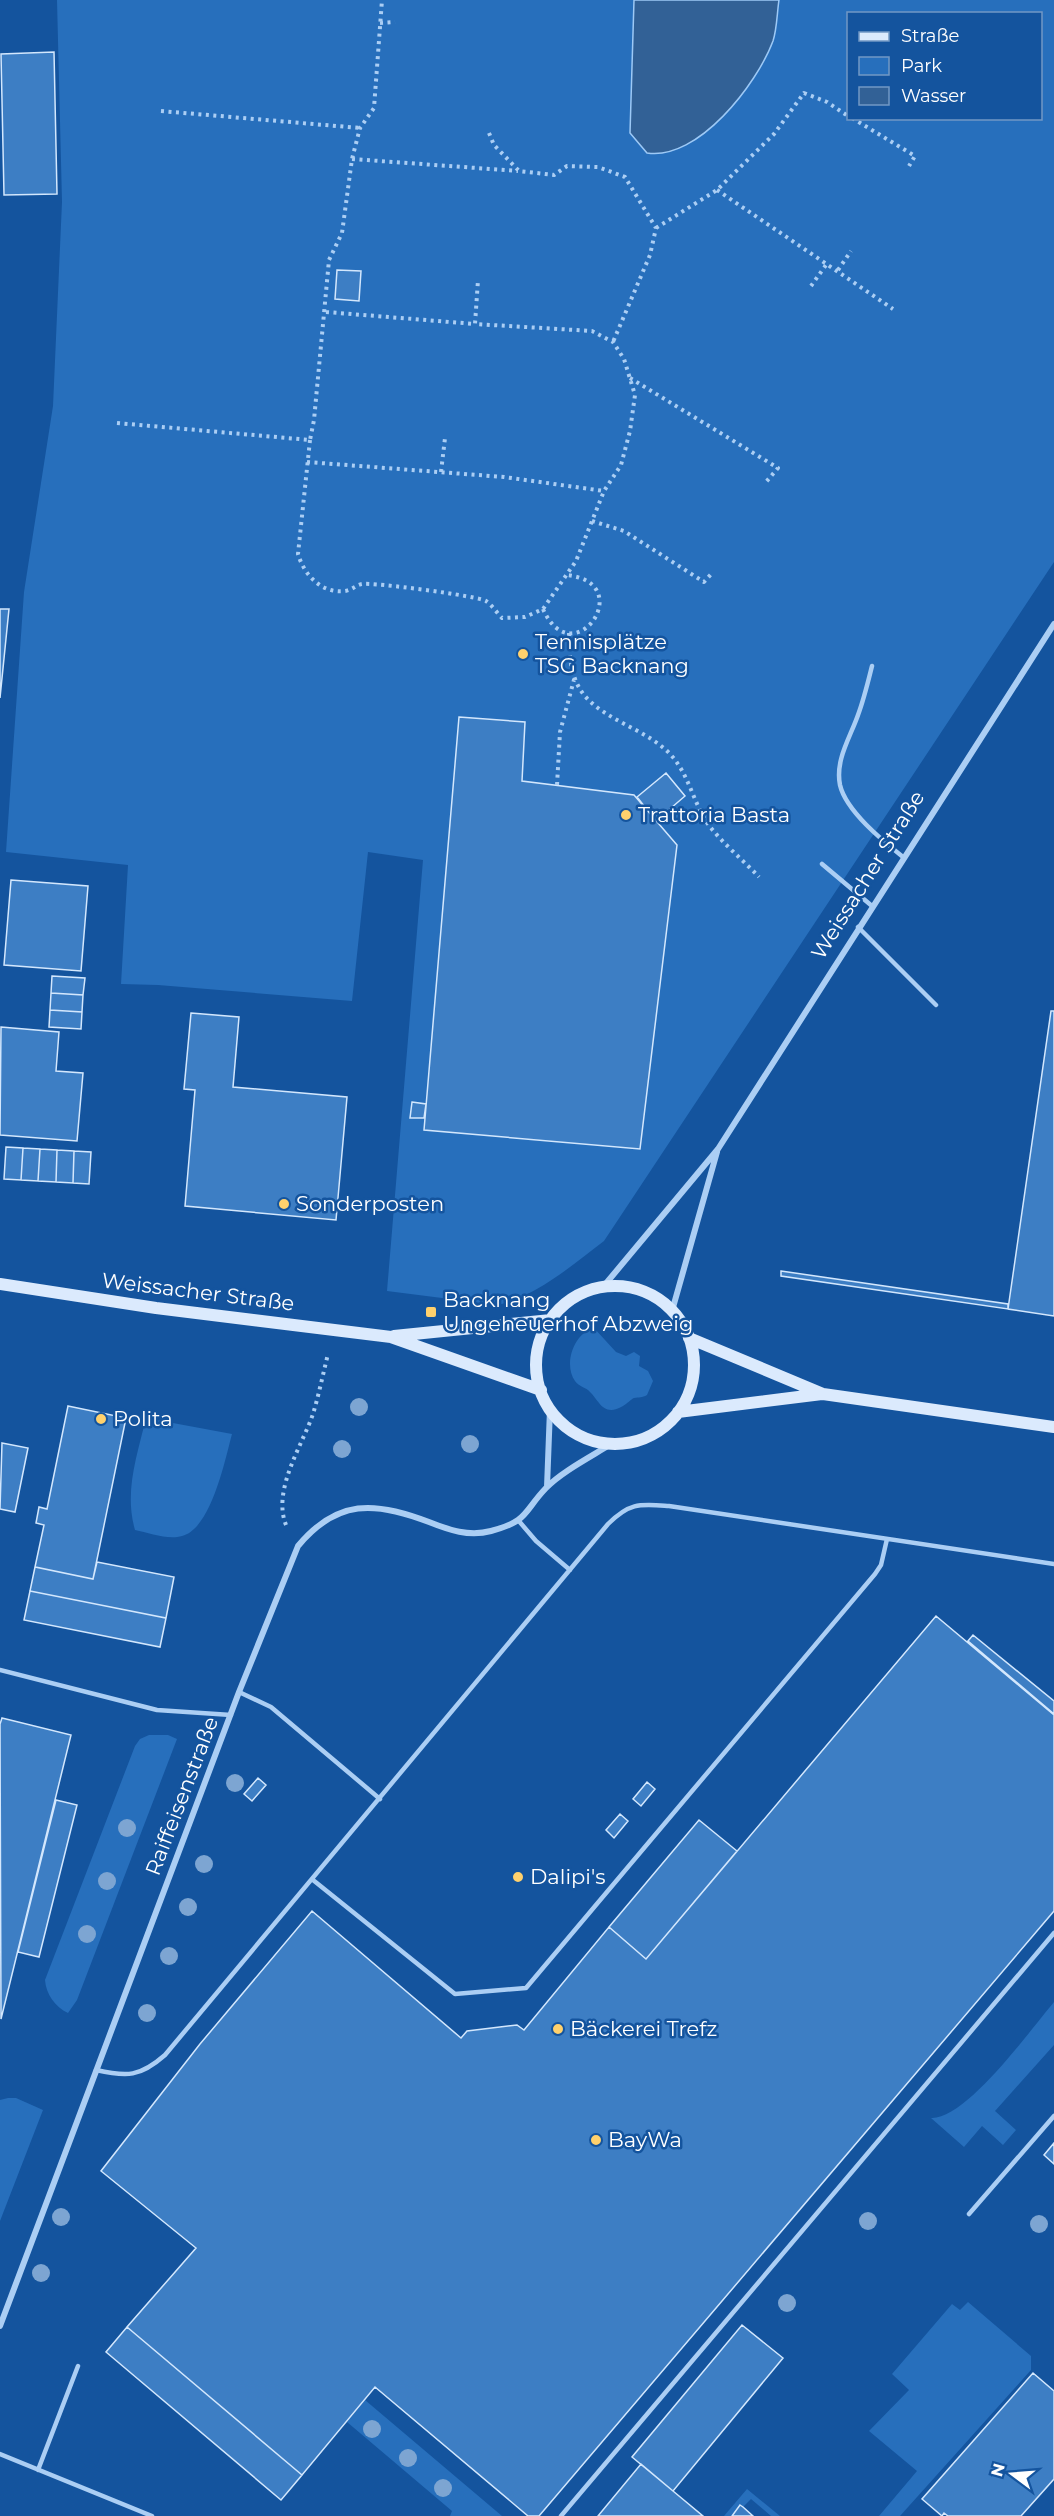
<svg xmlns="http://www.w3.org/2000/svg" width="1054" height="2516" font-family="Montserrat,sans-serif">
	<rect width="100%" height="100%" fill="#14549e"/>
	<path fill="#276fbc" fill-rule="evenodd" d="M 57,0 L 1054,0 L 1054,562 L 604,1241 C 574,1264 534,1298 497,1305 L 387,1291 L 423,860 L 368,852 L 352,1001 L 158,985 L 121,984 L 128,865 L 6,852 L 24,592 L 53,406 L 62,202 ZM 848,14 L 1040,14 L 1040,118 L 848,118 Z
		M 594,1328 L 616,1352 L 626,1356 L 634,1352 L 640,1356 L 639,1366 L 648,1371 L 653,1381 L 647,1395 C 642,1398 639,1397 634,1398 C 631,1399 627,1404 623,1406 C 603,1418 599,1400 590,1392 C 586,1387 579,1387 575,1381 C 563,1364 574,1333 594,1328 Z
		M 146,1418 L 232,1434 C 225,1460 211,1529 182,1536 C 168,1540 149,1533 135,1530 C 124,1492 137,1456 146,1418 Z
		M 149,1735 L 168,1735 L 177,1739 L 77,2000 L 68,2013 C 55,2007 46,1994 45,1980 L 135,1746 L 140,1739 Z
		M 1054,2002 L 1054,2045 L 995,2111 L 1016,2130 L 1003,2145 L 982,2126 L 964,2147 L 931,2118 C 966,2120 1031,2029 1054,2002 Z
		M 8,2098 L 16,2098 L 43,2110 L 0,2221 L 0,2100 Z
		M 968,2302 L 1031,2356 L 1031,2370 L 900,2516 L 879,2516 L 917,2471 L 869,2431 L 909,2390 L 892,2374 L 952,2304 L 960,2310 Z
		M 365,2400 L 502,2516 L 450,2516 L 452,2511 L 347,2422 Z
		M 747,2489 L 780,2516 L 771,2516 L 751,2499 L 743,2507 L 740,2506 L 732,2516 L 724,2516 Z"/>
	<path fill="#326196" stroke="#9dc9f6" stroke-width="1.5" d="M 634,0 L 779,0 C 777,13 777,29 773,41 C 757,84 698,161 647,153 L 630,133 Z"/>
	<path fill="#3d7ec4" stroke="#d3e7fd" stroke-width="1.5" d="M 54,52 L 57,194 L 4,195 L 1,54 Z
		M 337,270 L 361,271 L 359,301 L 335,299 Z
		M 0,609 L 9,609 L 0,698 Z
		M 459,717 L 525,722 L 522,781 L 634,795 L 677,845 L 640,1149 L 424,1130 Z
		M 666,773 L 685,796 L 656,821 L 637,797 Z
		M 11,880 L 88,886 L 81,971 L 4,965 Z
		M 52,976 L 85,978 L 83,995 L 51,993 Z
		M 51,993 L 83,995 L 82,1012 L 50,1010 Z
		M 50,1010 L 82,1012 L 81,1029 L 49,1027 Z
		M 1051,1011 L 1054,1011 L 1054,1316 L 1008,1309 Z
		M 191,1013 L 239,1017 L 233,1087 L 347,1097 L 336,1220 L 185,1206 L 195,1090 L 184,1089 Z
		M 1,1027 L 59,1032 L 56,1071 L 83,1073 L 77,1141 L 0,1135 Z
		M 412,1102 L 426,1104 L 424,1118 L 410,1118 Z
		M 6,1147 L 23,1148 L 21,1180 L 4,1179 Z
		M 23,1148 L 40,1149 L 38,1181 L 21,1180 Z
		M 40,1149 L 57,1150 L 56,1182 L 38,1181 Z
		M 57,1150 L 74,1151 L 73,1183 L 56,1182 Z
		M 74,1151 L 91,1152 L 89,1184 L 73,1183 Z
		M 781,1271 L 1008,1304 L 1008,1309 L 781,1276 Z
		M 68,1406 L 126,1418 L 93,1579 L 35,1567 L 44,1525 L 36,1523 L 39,1507 L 47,1509 Z
		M 2,1443 L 28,1448 L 15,1512 L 0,1509 Z
		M 97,1562 L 174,1577 L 166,1618 L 30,1591 L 35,1567 L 93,1579 Z
		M 30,1591 L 166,1618 L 160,1647 L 24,1620 Z
		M 936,1616 L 1054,1715 L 1054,1911 L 539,2516 L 528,2516 L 375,2387 L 302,2475 L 127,2327 L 196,2248 L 101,2171 L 200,2044 L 312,1911 L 461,2038 L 467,2031 L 517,2025 L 524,2030 L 609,1927 L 646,1959 Z
		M 973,1635 L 1054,1701 L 1054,1714 L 968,1641 Z
		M 2,1718 L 71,1735 L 1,2019 L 0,1724 Z
		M 258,1778 L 266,1785 L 252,1801 L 244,1794 Z
		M 647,1782 L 655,1789 L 641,1806 L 633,1799 Z
		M 56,1800 L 77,1805 L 39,1957 L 18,1952 Z
		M 620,1814 L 628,1821 L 614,1838 L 606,1830 Z
		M 699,1820 L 737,1851 L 646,1959 L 609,1927 Z
		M 1054,2143 L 1054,2164 L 1044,2155 Z
		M 742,2325 L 783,2358 L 673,2491 L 632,2457 Z
		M 127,2327 L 302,2475 L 281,2500 L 106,2352 Z
		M 1033,2373 L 1054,2391 L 1054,2479 L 1021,2516 L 948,2516 L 944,2513 L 942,2516 L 922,2499 Z
		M 641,2464 L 673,2491 L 703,2516 L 598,2516 Z
		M 740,2505 L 743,2507 L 753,2516 L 732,2516 Z"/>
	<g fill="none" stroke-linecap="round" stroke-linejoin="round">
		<path stroke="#abcef4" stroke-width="4" stroke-dasharray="3 4.5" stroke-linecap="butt" d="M 380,23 L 395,22
			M 161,111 L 360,128
			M 852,118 L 915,156 L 909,166
			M 489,133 L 494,145 L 519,171 L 554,175 L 567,166 L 598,167 L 625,177 L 656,228 L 650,255 L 613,342
			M 352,159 L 518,171
			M 717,190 L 893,309
			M 656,228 L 717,190 L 774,134 L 804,93 L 827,102 L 848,116
			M 838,270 L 851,251
			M 811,286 L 826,265
			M 326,312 L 475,324 L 478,280
			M 630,378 L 778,468 L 766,482
			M 117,423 L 310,440 L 314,420 L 329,260 L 342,233 L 352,159 L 360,128 L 374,108 L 382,0
			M 310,440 L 298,554 C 304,575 322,594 345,591 C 352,590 356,585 362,584 C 371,582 479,596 486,601 C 492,605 497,613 502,618 L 525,617 L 543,609 L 576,561 L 604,491 L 621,465 L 630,431 L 635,395 L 624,359 L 613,342 L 592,331 L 475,324
			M 307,462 L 504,477 L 604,491
			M 441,472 L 445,438
			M 592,521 L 624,531 L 704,582 L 713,572
			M 543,609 C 573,677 640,582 566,575
			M 569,633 C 569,654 570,677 584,695 C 607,722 647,729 671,755 C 689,775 693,802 708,824 C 722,843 743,860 759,877
			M 557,785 L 560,732 L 575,676
			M 286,1525 C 272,1490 302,1446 313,1414 C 319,1394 323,1374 328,1354"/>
		<path stroke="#abcef4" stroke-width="4.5" d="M 872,666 C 868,682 864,699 858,715 C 850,738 835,760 840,785 C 846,811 883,841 903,857
			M 822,864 L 872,906
			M 858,927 L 936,1005
			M 518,1520 L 536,1541 L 570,1570
			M 0,1670 L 157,1710 L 231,1715
			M 239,1692 L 271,1707 L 380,1799
			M 313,1880 L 455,1994 L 526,1988 L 875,1574 L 881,1565 L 887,1539
			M 96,2070 C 127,2077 140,2077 165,2055 L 608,1524 C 630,1502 640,1504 669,1506 L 1054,1564
			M 969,2214 L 1054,2116
			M 0,2454 L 152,2516
			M 38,2470 L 78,2366
			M 561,2516 L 1054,1933"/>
		<path stroke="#abcef4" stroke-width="6" d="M 603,1287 L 718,1149 L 1054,624
			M 672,1311 L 717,1152
			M 547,1487 L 550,1409
			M 0,2326 L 239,1692 L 298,1546 C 337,1499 375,1501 429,1522 C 449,1530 469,1537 491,1531 C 529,1521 523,1512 546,1488 C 561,1472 592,1456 611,1444"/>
		<path stroke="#dbeafd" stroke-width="12" d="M 0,1284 L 156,1308 L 391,1337 L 541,1390
			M536 1365a79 79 0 1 1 158 0a79 79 0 1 1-158 0Z
			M 394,1336 L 551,1320
			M 689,1338 L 823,1394 L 1054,1427
			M 678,1412 L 822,1394"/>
	</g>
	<g fill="#7da5d2">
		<circle cx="359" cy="1407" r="9"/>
		<circle cx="470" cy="1444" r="9"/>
		<circle cx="342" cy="1449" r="9"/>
		<circle cx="235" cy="1783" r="9"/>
		<circle cx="127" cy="1828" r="9"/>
		<circle cx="204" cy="1864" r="9"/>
		<circle cx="107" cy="1881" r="9"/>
		<circle cx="188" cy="1907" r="9"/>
		<circle cx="87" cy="1934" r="9"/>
		<circle cx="169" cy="1956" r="9"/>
		<circle cx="147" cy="2013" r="9"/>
		<circle cx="61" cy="2217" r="9"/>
		<circle cx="868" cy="2221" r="9"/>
		<circle cx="1039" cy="2224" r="9"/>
		<circle cx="41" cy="2273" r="9"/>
		<circle cx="787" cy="2303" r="9"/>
		<circle cx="372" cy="2429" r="9"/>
		<circle cx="408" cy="2458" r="9"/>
		<circle cx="443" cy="2488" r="9"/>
	</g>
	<g fill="#ffd16d" stroke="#14549e" stroke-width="2">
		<circle cx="523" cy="654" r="6"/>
		<circle cx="626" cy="815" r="6"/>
		<circle cx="284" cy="1204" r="6"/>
		<rect x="425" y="1306" width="12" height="12" rx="3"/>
		<circle cx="101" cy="1419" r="6"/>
		<circle cx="518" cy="1877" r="6"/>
		<circle cx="558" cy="2029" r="6"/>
		<circle cx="596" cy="2140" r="6"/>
	</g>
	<g text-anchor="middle" stroke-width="5" stroke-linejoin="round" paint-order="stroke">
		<g font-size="21" fill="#fff" stroke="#14549e" text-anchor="start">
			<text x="535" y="649">Tennisplätze<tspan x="535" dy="24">TSG Backnang</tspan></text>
			<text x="638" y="822">Trattoria Basta</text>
			<text x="296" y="1211">Sonderposten</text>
			<text x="443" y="1307">Backnang<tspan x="443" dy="24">Ungeheuerhof Abzweig</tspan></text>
			<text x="113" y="1426">Polita</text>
			<text x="530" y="1884">Dalipi's</text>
			<text x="570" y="2036">Bäckerei Trefz</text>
			<text x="608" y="2147">BayWa</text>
		</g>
		<g font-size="21" fill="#fff" stroke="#14549e">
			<text transform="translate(868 875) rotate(-58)" y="7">Weissacher Straße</text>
			<text transform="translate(198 1292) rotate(7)" y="7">Weissacher Straße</text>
			<text transform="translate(182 1796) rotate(-69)" y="7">Raiffeisenstraße</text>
		</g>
	</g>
	<rect x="847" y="12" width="195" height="108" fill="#14549e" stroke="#7298c5" stroke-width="1.5"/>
	<rect x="859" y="32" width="30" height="9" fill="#dbeafd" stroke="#7298c5" stroke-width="1.5"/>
	<text x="901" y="42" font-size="18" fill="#ffffff">Straße</text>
	<rect x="859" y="57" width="30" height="18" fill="#276fbc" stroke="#7298c5" stroke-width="1.5"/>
	<text x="901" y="72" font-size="18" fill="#ffffff">Park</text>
	<rect x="859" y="87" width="30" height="18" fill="#326196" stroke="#7298c5" stroke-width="1.5"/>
	<text x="901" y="102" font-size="18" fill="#ffffff">Wasser</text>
	<g transform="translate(1012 2474) rotate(286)" stroke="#14549e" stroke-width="4.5" paint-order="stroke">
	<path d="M0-4.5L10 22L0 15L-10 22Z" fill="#ffffff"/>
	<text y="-9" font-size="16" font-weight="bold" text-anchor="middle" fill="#ffffff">N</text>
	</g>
</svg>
